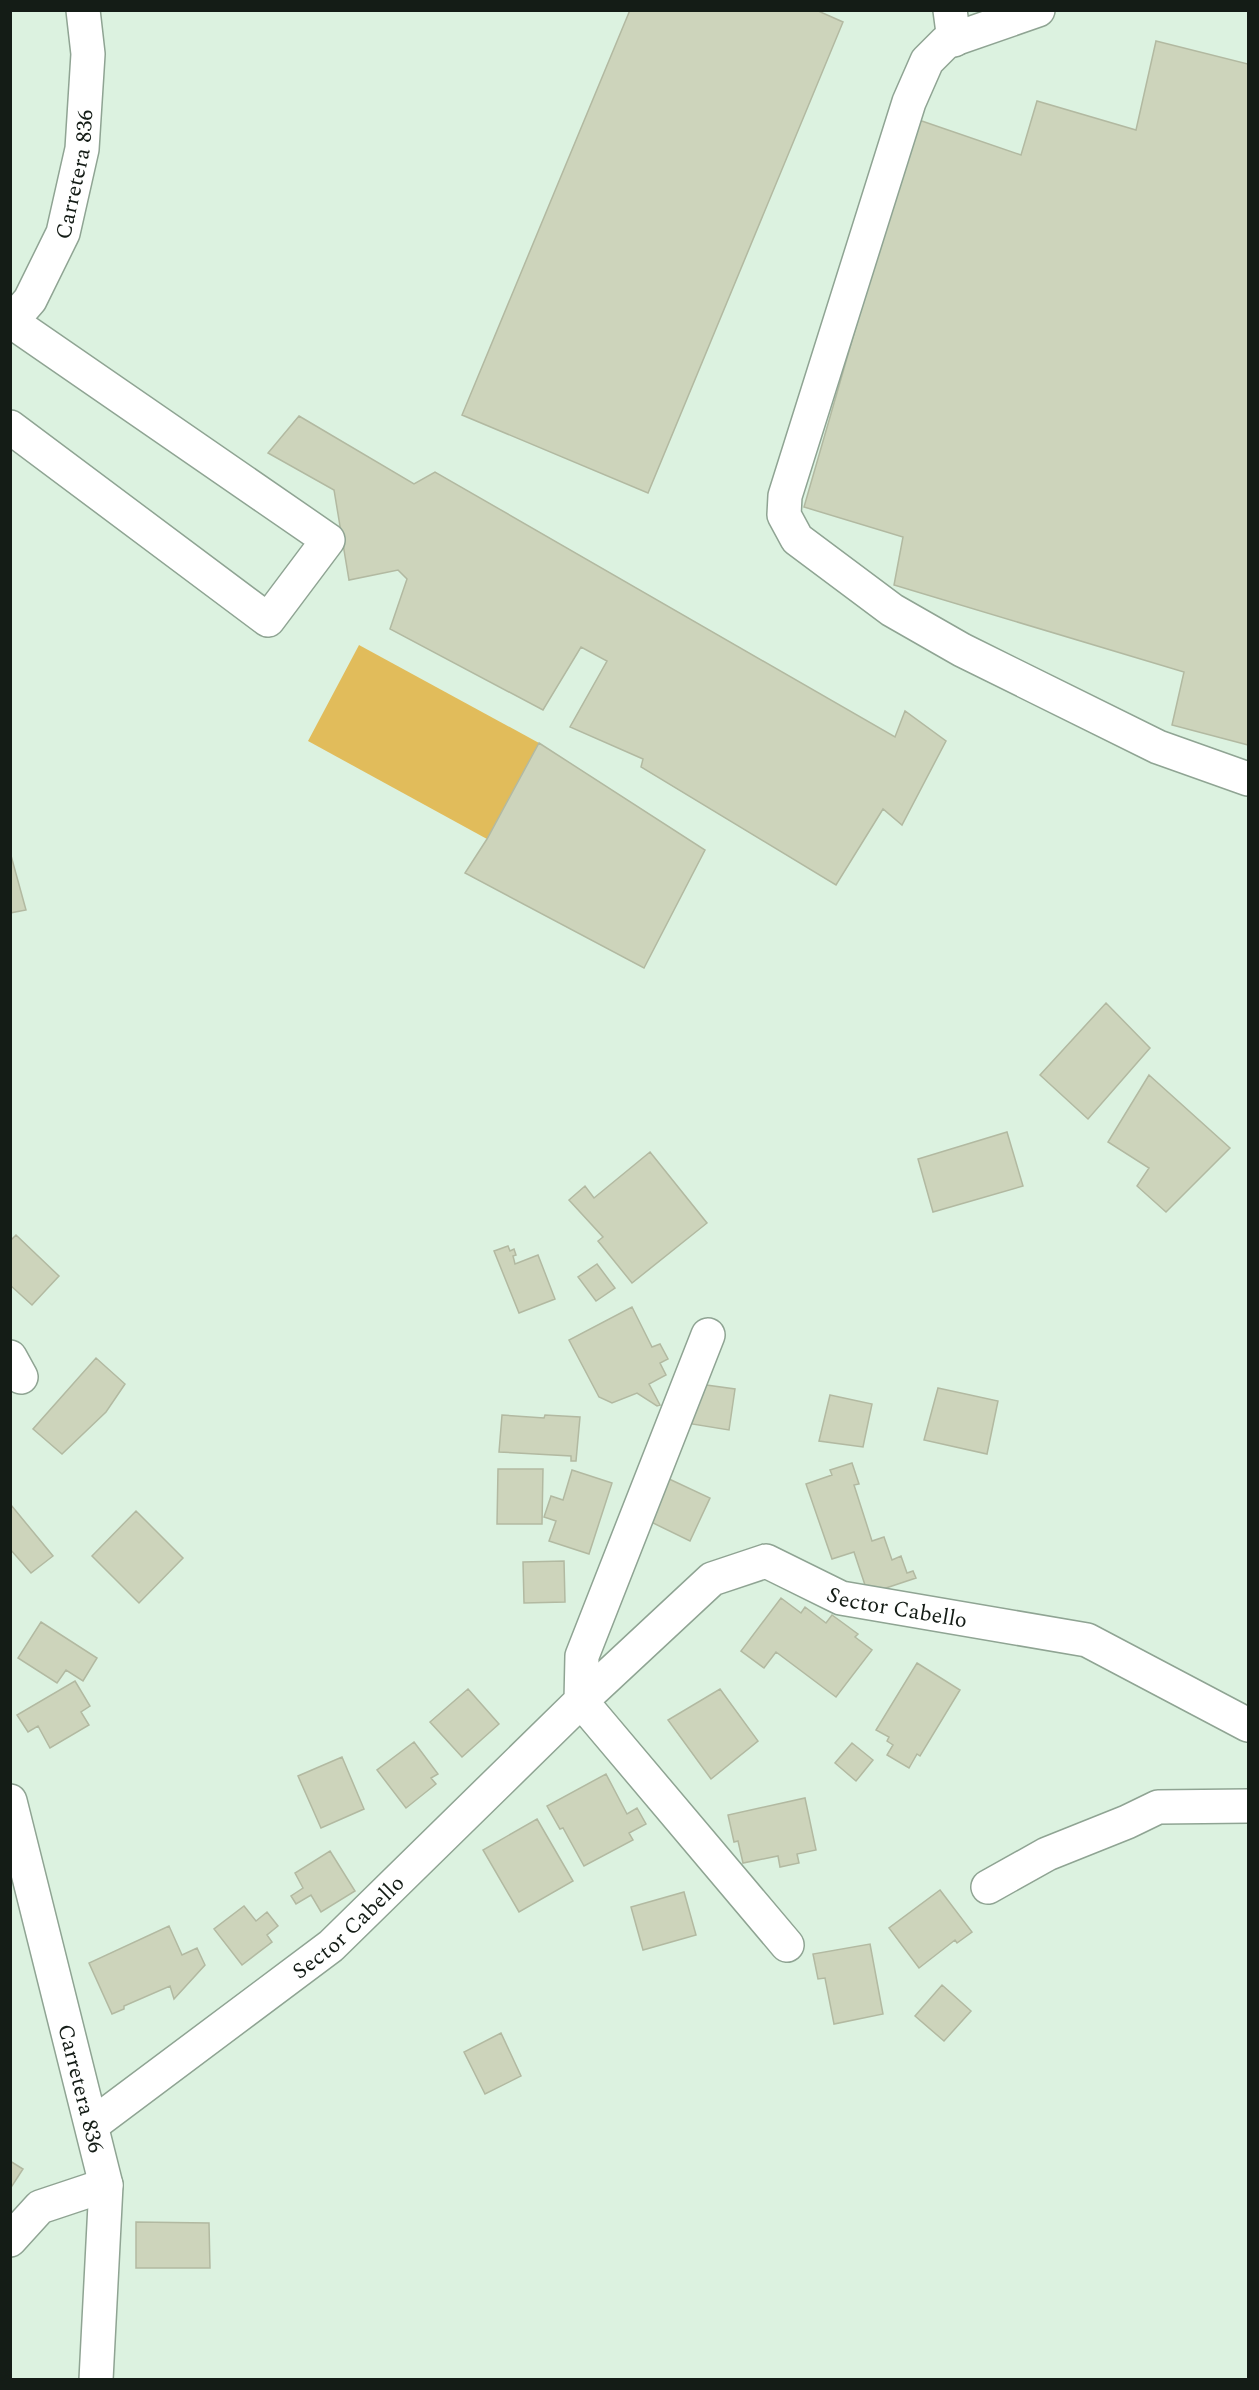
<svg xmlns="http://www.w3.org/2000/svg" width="1259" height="2390" font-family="Spectral,serif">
	<rect width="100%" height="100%" fill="#dcf2e0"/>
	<path fill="#e1bc5b" d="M 359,645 L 539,743 L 487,839 L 308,741 Z"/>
	<path fill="#cdd4bb" stroke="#b2b9a1" stroke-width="1.5" d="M 630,10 L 816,10 L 843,22 L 648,493 L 462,415 Z
		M 1156,41 L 1248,64 L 1248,745 L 1172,725 L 1184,672 L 894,585 L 903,537 L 804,507 L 916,119 L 1021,155 L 1037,101 L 1136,130 Z
		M 299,416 L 414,484 L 435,472 L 895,737 L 905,711 L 946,741 L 902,825 L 883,809 L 836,885 L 641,767 L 643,759 L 570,727 L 607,661 L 581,647 L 543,710 L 390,629 L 407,579 L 398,570 L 349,580 L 334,490 L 268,453 Z
		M 539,743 L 705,850 L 644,968 L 465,873 L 487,839 Z
		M 10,852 L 26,910 L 10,913 Z
		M 1106,1003 L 1150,1048 L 1088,1119 L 1040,1075 Z
		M 1149,1075 L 1230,1148 L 1166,1212 L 1137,1186 L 1149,1168 L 1108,1142 Z
		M 1007,1132 L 1023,1186 L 933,1212 L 918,1159 Z
		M 650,1152 L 707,1223 L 632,1283 L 598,1241 L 603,1237 L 569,1200 L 585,1186 L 594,1198 Z
		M 16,1235 L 59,1276 L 32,1305 L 10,1285 L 10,1241 Z
		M 508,1246 L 510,1251 L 514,1249 L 516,1255 L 513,1256 L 515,1264 L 538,1255 L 555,1299 L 519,1313 L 494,1251 Z
		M 597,1264 L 615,1288 L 596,1301 L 578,1277 Z
		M 632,1307 L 652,1347 L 660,1344 L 668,1359 L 660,1363 L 666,1375 L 649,1384 L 660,1405 L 657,1406 L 637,1393 L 612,1403 L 599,1397 L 569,1340 Z
		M 96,1358 L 125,1384 L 106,1412 L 62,1454 L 33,1429 Z
		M 699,1384 L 735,1389 L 729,1430 L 692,1424 Z
		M 938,1388 L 998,1401 L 987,1454 L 924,1440 Z
		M 830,1395 L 872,1404 L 863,1447 L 819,1441 Z
		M 502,1415 L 544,1418 L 545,1415 L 580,1417 L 576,1461 L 571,1461 L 571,1456 L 499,1452 Z
		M 852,1463 L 859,1484 L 854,1485 L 872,1541 L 884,1537 L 892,1560 L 901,1556 L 907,1573 L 913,1571 L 916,1578 L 868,1594 L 854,1552 L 832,1559 L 806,1484 L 832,1475 L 830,1470 Z
		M 498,1469 L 543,1469 L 542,1524 L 497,1524 Z
		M 572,1470 L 612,1483 L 589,1554 L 549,1541 L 556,1521 L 544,1517 L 551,1496 L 563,1500 Z
		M 667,1478 L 710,1498 L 690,1541 L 647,1520 Z
		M 11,1505 L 53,1556 L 31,1573 L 10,1549 Z
		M 136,1511 L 183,1558 L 139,1603 L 92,1556 Z
		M 564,1561 L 565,1602 L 524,1603 L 523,1562 Z
		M 781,1598 L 801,1613 L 805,1607 L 826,1623 L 832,1615 L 858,1634 L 855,1637 L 872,1650 L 836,1697 L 776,1652 L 764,1668 L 741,1651 Z
		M 41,1622 L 97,1658 L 83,1681 L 66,1670 L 57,1683 L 18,1658 Z
		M 917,1663 L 960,1690 L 920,1756 L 917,1754 L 909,1768 L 887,1755 L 893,1745 L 887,1741 L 889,1737 L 876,1730 Z
		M 75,1681 L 90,1706 L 81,1712 L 89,1725 L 50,1748 L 38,1726 L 28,1732 L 17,1715 Z
		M 468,1689 L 499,1724 L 462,1757 L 430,1722 Z
		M 720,1689 L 758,1741 L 711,1779 L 668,1720 Z
		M 414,1742 L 438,1774 L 431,1778 L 436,1784 L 406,1808 L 377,1770 Z
		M 852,1743 L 873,1760 L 856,1781 L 835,1763 Z
		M 342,1757 L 364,1809 L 321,1828 L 298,1776 Z
		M 606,1774 L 627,1814 L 637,1808 L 646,1824 L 629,1833 L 633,1840 L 584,1866 L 563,1828 L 560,1829 L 547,1806 Z
		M 805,1798 L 816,1850 L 797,1854 L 799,1863 L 780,1867 L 778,1856 L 743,1863 L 738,1841 L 734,1842 L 728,1815 Z
		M 537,1819 L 573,1881 L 519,1912 L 483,1850 Z
		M 330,1851 L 355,1891 L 321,1912 L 311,1895 L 296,1904 L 291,1896 L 303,1888 L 295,1873 Z
		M 940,1890 L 972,1932 L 957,1943 L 955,1940 L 919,1968 L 889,1928 Z
		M 684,1892 L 696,1935 L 643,1950 L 631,1907 Z
		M 244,1906 L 256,1921 L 267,1912 L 278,1926 L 267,1935 L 272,1942 L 242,1965 L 214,1929 Z
		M 169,1926 L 182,1955 L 197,1948 L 205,1965 L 174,1999 L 170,1986 L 124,2006 L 124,2009 L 112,2014 L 89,1963 Z
		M 870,1944 L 883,2014 L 834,2024 L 825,1978 L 818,1979 L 813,1954 Z
		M 942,1985 L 971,2011 L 944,2041 L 915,2016 Z
		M 501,2033 L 521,2076 L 485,2094 L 464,2052 Z
		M 10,2161 L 23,2169 L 10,2189 Z
		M 136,2222 L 209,2223 L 210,2268 L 136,2268 Z"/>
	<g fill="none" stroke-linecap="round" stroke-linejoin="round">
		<defs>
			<g id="minor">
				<path d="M 950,10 L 954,40"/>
				<path d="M 1038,10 L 946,42 L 927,61 L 909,102 L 785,496 L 784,515 L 797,539 L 892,610 L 962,650 L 1158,747 L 1248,779"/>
				<path id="s1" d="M 10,323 L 30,300 L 63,233 L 82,149 L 88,54 L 83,10"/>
				<path d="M 10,427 L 268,620 L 328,540 L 12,322"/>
				<path d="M 10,1357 L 21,1377"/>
				<path id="s2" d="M 10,1801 L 106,2185 L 96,2380"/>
				<path d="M 988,1887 L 1047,1854 L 1127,1822 L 1158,1807 L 1248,1806"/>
				<path id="s3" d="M 787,1945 L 581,1701 L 712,1579 L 766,1561 L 841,1598 L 1087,1640 L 1248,1725"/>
				<path id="s4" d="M 92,2125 L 331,1946 L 581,1701 L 582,1656 L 708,1335"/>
				<path d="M 10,2240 L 40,2207 L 106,2185"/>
			</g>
		</defs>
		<use href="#minor" stroke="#8fa493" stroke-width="36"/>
		<use href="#minor" stroke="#fff" stroke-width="33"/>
	</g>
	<g text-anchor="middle" stroke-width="4.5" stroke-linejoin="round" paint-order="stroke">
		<g font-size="22" fill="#141c16" stroke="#dcf2e0">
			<text dy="8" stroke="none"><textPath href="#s1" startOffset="165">Carretera 836</textPath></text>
			<text dy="8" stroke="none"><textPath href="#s3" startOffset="696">Sector Cabello</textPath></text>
			<text dy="8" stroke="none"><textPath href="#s4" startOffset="324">Sector Cabello</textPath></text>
			<text dy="8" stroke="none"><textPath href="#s2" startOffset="296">Carretera 836</textPath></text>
		</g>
	</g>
	<rect width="1259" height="2390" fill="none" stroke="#141c16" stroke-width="24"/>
</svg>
